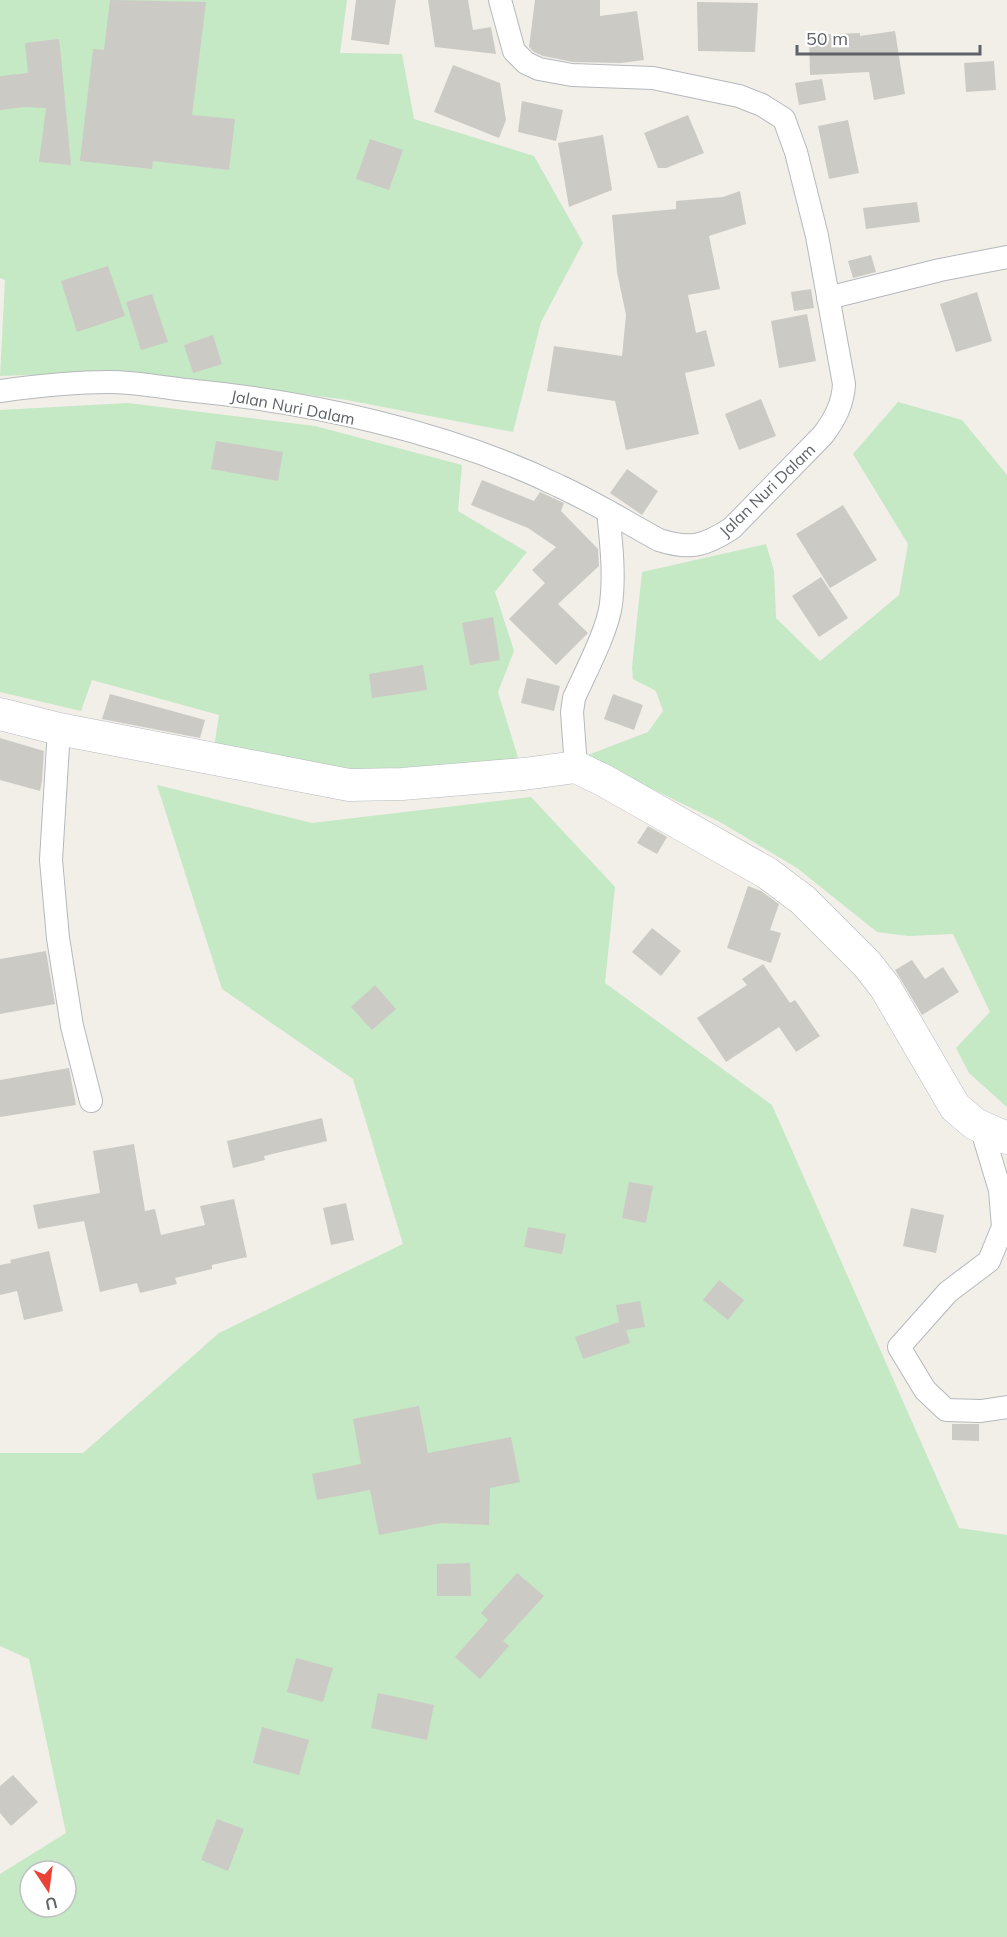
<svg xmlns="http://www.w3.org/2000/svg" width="1007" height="1937" font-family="Mulish,sans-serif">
	<rect width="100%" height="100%" fill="#f1efe8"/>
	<path fill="#c5e8c5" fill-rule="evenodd" d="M 0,0 L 347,0 L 340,53 L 402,54 L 414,119 L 534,156 L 583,243 L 541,322 L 513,432 L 347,400 L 216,382 L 108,372 L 0,376 L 5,280 L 0,278 Z
		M 898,402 L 962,420 L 1007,475 L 1007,1107 L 969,1073 L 956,1048 L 990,1012 L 953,934 L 908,936 L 877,932 L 797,868 L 720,822 L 638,782 L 588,755 L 648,732 L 663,711 L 656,691 L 633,679 L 632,667 L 642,572 L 766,544 L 774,571 L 776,618 L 820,661 L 899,595 L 908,544 L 853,454 Z
		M 128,403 L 315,426 L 462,465 L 458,511 L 527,552 L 495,592 L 514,651 L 498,692 L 519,761 L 353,773 L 214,748 L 219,715 L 92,680 L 81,711 L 0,692 L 0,410 Z
		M 157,785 L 312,823 L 531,797 L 615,887 L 605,983 L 772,1105 L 959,1528 L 1007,1535 L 1007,1937 L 0,1937 L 0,1874 L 66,1833 L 29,1659 L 0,1646 L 0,1453 L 83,1453 L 219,1333 L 403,1244 L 353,1079 L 222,989 ZM 30,1871 L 66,1871 L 66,1907 L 30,1907 Z"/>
	<path fill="#cccac5" d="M 110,0 L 206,2 L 192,115 L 235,119 L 229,170 L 153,161 L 152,169 L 80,161 L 93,49 L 104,50 Z
		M 356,0 L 396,0 L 389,45 L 351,40 Z
		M 428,0 L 468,0 L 473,30 L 491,27 L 496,54 L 435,47 Z
		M 535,0 L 600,0 L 600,16 L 637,11 L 644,60 L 621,63 L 573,62 L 543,56 L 534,52 L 529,47 Z
		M 697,2 L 758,3 L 755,52 L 698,51 Z
		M 895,31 L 905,94 L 874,100 L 869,72 L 810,75 L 809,35 L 860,33 L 860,36 Z
		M 59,39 L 61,57 L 71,165 L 39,162 L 46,108 L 24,107 L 0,110 L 0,76 L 28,73 L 25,43 Z
		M 994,61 L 996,90 L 966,92 L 964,63 Z
		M 453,65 L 500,83 L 506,120 L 499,138 L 434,112 Z
		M 822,79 L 826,100 L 799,105 L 795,83 Z
		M 522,101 L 563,110 L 556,141 L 518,132 Z
		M 688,115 L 704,153 L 666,168 L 658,168 L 644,133 Z
		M 848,120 L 859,173 L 829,179 L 818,126 Z
		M 603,135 L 612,190 L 569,207 L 558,143 Z
		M 370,139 L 403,150 L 389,190 L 356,179 Z
		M 740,191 L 746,224 L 709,236 L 720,289 L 688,295 L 696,333 L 706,330 L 715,366 L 685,373 L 699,434 L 626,450 L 615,401 L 547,391 L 554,346 L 622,356 L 626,315 L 617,272 L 612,215 L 676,209 L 676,201 L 723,197 Z
		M 917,202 L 920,222 L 866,229 L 863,208 Z
		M 871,255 L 876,272 L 853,278 L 848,261 Z
		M 108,266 L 125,316 L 77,332 L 61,281 Z
		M 811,289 L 814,308 L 794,311 L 791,292 Z
		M 977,292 L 992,341 L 956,352 L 940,304 Z
		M 152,294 L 168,342 L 141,350 L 126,302 Z
		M 807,314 L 816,361 L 779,368 L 771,321 Z
		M 213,335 L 222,364 L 193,373 L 184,345 Z
		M 761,399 L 776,436 L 739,450 L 725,414 Z
		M 216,441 L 283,452 L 278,481 L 211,469 Z
		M 627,469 L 658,491 L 642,515 L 610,493 Z
		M 482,480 L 534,501 L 540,492 L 564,503 L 561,511 L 598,549 L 599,566 L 558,604 L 588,633 L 556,665 L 509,619 L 545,583 L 532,570 L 556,547 L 528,528 L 471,505 Z
		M 843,505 L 877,560 L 830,588 L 796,534 Z
		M 821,577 L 848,618 L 819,637 L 792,596 Z
		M 493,617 L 500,660 L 470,665 L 462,623 Z
		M 423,665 L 427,690 L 372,698 L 369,674 Z
		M 527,678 L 560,686 L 554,711 L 521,703 Z
		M 110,694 L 205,720 L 200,738 L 102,719 Z
		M 613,694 L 643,705 L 634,730 L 604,719 Z
		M 0,738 L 44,751 L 42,781 L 40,791 L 0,780 Z
		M 648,826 L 667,837 L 657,854 L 637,843 Z
		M 748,886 L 761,891 L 779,904 L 770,930 L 781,933 L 771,963 L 727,948 Z
		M 652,928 L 681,951 L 661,976 L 632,952 Z
		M 46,951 L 55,1004 L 0,1014 L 0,959 Z
		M 912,960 L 925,979 L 943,967 L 959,992 L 922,1015 L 895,970 Z
		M 763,964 L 790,1003 L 795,1000 L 820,1036 L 796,1052 L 779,1027 L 726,1062 L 697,1018 L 747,985 L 742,979 Z
		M 375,985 L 396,1009 L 372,1030 L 351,1007 Z
		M 69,1068 L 76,1105 L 0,1117 L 0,1080 Z
		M 322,1118 L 327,1141 L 264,1156 L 265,1160 L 233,1168 L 227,1141 Z
		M 134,1144 L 145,1211 L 155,1209 L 161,1235 L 205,1225 L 200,1206 L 234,1199 L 247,1257 L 212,1265 L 212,1269 L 175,1278 L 177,1284 L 140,1293 L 137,1283 L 100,1292 L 84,1221 L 38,1229 L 33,1205 L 100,1193 L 93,1151 Z
		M 629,1182 L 653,1186 L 646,1223 L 622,1218 Z
		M 346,1203 L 354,1240 L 331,1245 L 323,1208 Z
		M 911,1208 L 944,1215 L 936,1253 L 903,1246 Z
		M 528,1227 L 566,1234 L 562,1254 L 524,1247 Z
		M 49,1251 L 63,1311 L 24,1320 L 17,1291 L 0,1295 L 0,1265 L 11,1263 L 10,1260 Z
		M 719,1280 L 744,1300 L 728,1320 L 703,1300 Z
		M 640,1301 L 645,1327 L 626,1330 L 630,1343 L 583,1359 L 575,1337 L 619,1322 L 616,1305 Z
		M 419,1406 L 428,1453 L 511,1437 L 520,1482 L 490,1488 L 489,1525 L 441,1523 L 379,1535 L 370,1490 L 317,1500 L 312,1474 L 361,1464 L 353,1419 Z
		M 952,1424 L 979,1424 L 979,1441 L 952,1440 Z
		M 470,1563 L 471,1596 L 437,1596 L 437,1564 Z
		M 517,1573 L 544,1596 L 503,1641 L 509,1646 L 480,1679 L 455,1657 L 488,1620 L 481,1613 Z
		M 296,1658 L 333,1668 L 323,1702 L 287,1692 Z
		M 378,1693 L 434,1705 L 427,1740 L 371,1728 Z
		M 262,1727 L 309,1740 L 299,1775 L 253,1763 Z
		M 13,1775 L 38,1802 L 11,1826 L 0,1813 L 0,1786 Z
		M 217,1819 L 244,1829 L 228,1871 L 201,1860 Z"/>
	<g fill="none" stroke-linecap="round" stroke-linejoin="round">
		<defs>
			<path id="minor" d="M 828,298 L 940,270 L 1007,257
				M 0,391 C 36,386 72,382 109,382 C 134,382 161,387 186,390 C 310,402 446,431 559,486 C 594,502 626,522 659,540 C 690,550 705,546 732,528 L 823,435 C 835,419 843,404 844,384 L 817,236 L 796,152 L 784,119 L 762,105 L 739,96 L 653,78 L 572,75 L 539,69 L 526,63 L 514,51 L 500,0
				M 59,729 L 51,860 L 58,938 L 72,1026 L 91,1101
				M 576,767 L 572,712 L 574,698 C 585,673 608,630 611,604 C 615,574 611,541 608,511
				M 981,1127 L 1000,1190 L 1003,1227 L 989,1261 L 948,1292 L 899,1347 L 925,1390 L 946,1410 L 981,1411 L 1007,1407"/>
			<path id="secondary" d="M 0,714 L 59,729 L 349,785 L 402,784 L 524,774 L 576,767 L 603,780 L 767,873 L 803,900 L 867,964 L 885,987 L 955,1107 L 975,1124 L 1007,1138"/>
		</defs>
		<use href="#minor" stroke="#b5b8bc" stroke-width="24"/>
		<use href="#secondary" stroke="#b6babf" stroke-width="33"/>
		<use href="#minor" stroke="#fff" stroke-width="22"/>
		<use href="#secondary" stroke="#fff" stroke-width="32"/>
	</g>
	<g text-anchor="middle" stroke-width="4.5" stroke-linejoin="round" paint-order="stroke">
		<g font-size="16" fill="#5f6368" stroke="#fff">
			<text transform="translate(293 407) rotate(11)" y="6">Jalan Nuri Dalam</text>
			<text transform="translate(767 490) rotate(-44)" y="6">Jalan Nuri Dalam</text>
		</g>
	</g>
	<g transform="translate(48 1889) rotate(167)"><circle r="28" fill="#ffffff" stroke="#bfc1c3" stroke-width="1.5"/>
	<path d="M0-4.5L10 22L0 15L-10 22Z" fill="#ea4335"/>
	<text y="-9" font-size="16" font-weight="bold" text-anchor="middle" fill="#5f6368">U</text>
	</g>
	<path d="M797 45v9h183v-9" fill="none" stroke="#5f6368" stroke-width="3"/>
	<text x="806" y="45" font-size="18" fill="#5f6368" stroke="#ffffff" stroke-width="4.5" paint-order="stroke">50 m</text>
</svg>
